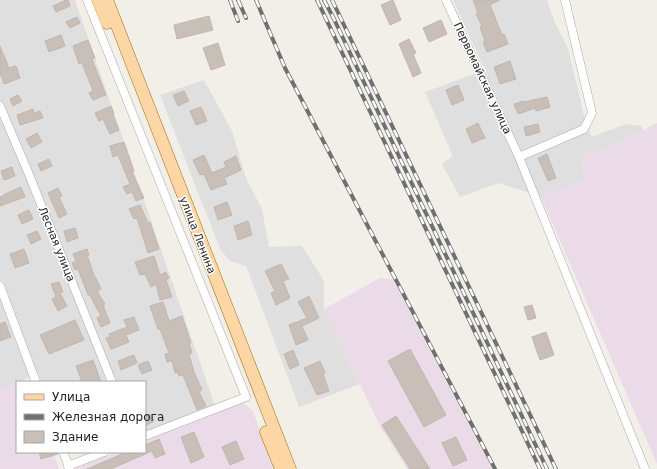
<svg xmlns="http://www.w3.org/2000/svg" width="657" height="469" font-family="'DejaVu Sans',sans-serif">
	<rect width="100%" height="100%" fill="#f2efe9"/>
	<path fill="#e0dfdf" d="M 0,0 L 75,0 L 215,406 L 145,432 L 145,382 L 39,382 L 36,375 L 0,389 Z
		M 453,0 L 547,0 L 555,23 L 568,48 L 586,124 L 592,137 L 626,124 L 641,126 L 644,131 L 582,157 L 584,180 L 541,197 L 499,183 L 460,197 L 442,164 L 453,156 L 425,92 L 485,70 Z
		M 204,80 L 232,131 L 246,178 L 262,209 L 269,247 L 302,246 L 324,281 L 324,309 L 360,384 L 299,407 L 246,266 L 230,261 L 220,249 L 160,95 Z"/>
	<path fill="#ebdbe8" d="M 657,123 L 657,464 L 541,197 L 584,180 L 582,157 L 644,131 L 650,126 Z
		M 380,278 L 393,280 L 492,469 L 407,469 L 381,428 L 324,309 Z
		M 17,382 L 17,452 L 53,452 L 59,469 L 0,469 L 0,389 Z
		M 243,403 L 253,411 L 273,469 L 76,469 L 76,468 L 117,452 L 145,452 L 145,441 Z"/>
	<path fill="#c7bfb8" stroke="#c4b6ab" d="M 66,0 L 68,0 L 70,6 L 56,12 L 53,6 Z
		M 393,0 L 401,20 L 390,25 L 381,5 Z
		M 473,0 L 500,0 L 490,5 L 502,35 L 504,34 L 508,44 L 487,52 L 483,42 L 485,41 L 480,27 L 482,26 L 476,14 L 478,13 Z
		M 209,16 L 213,30 L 177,39 L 174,25 Z
		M 77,17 L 80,23 L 70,28 L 66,22 Z
		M 441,20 L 447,34 L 429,42 L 423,28 Z
		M 61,35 L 65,46 L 49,52 L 45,41 Z
		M 409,39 L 416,53 L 413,54 L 421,73 L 413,77 L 399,44 Z
		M 88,40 L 95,58 L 92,59 L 106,95 L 93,100 L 89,93 L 93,91 L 82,63 L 79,64 L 73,46 Z
		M 218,43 L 225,65 L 211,70 L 203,48 Z
		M 0,46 L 9,68 L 16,66 L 20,78 L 4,84 L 0,73 Z
		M 510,61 L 516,79 L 500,84 L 494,67 Z
		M 458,85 L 464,100 L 452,105 L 446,90 Z
		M 184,91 L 189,101 L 178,106 L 173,95 Z
		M 18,95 L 22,101 L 13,106 L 10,99 Z
		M 547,97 L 550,107 L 536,111 L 535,108 L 518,114 L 514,104 L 524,101 L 524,102 Z
		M 111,106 L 114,114 L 113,115 L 119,130 L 110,134 L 103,119 L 99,121 L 95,113 Z
		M 201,107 L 207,121 L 196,125 L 190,111 Z
		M 33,109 L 34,113 L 40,111 L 43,118 L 20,125 L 17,115 Z
		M 478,123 L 485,138 L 472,143 L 466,129 Z
		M 538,124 L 540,132 L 526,136 L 524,127 Z
		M 37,133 L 42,142 L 31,148 L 26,139 Z
		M 124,142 L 134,171 L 132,172 L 144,198 L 136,201 L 132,192 L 127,194 L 123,187 L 130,184 L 118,155 L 113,157 L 110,146 Z
		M 547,154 L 556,178 L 548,181 L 538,158 Z
		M 204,155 L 212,173 L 226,167 L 224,162 L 236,156 L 241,170 L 224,178 L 227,184 L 211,190 L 204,174 L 200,175 L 193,160 Z
		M 49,159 L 52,166 L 41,171 L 38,164 Z
		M 12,167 L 15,176 L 4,180 L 1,171 Z
		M 21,187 L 25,197 L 0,206 L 0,197 L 3,196 L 3,195 Z
		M 58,188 L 62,196 L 59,197 L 67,214 L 59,218 L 48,193 Z
		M 227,202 L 232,215 L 218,220 L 214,207 Z
		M 140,205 L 148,223 L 150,222 L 159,249 L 148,253 L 137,218 L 134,219 L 129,209 Z
		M 29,210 L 33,219 L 22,224 L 18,215 Z
		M 248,221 L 252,235 L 238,240 L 234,226 Z
		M 75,228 L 78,238 L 67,242 L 64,231 Z
		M 37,231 L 41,239 L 31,244 L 27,235 Z
		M 24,249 L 29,263 L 15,268 L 10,254 Z
		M 87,249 L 89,255 L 87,255 L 95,278 L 96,278 L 101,289 L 97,291 L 105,304 L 103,305 L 110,323 L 101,327 L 97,318 L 101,316 L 89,294 L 88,295 L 78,269 L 75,270 L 72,263 L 76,261 L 73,254 Z
		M 154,256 L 160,275 L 166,272 L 169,278 L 166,280 L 172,297 L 160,300 L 156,284 L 151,287 L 145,274 L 140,275 L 135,262 Z
		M 281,264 L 289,279 L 283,281 L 290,298 L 276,305 L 271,293 L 275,291 L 265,271 Z
		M 59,282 L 63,292 L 60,293 L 67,306 L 58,311 L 52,299 L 56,297 L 51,284 Z
		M 309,296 L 319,318 L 302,326 L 308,340 L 296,345 L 289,325 L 307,318 L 298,302 Z
		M 163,302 L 169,321 L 182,316 L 191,343 L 189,343 L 192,353 L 189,354 L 194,372 L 202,390 L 199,392 L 206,406 L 197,410 L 183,375 L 179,376 L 177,372 L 175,373 L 172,361 L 167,362 L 165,354 L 169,353 L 160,329 L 158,329 L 150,306 Z
		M 532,305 L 536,318 L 528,320 L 524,307 Z
		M 134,317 L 139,330 L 126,335 L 129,342 L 111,349 L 106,338 L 110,337 L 109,334 L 127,327 L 124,320 Z
		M 75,320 L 84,340 L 49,354 L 40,335 Z
		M 5,322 L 11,337 L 0,341 L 0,324 Z
		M 546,332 L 554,355 L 540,360 L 532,337 Z
		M 410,349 L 446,415 L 424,427 L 388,361 Z
		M 293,350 L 299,365 L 290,369 L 284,354 Z
		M 134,355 L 137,363 L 121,370 L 118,361 Z
		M 93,360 L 101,382 L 82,382 L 76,366 Z
		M 148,361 L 152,370 L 142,374 L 138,365 Z
		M 320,361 L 325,373 L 323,374 L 329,391 L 317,395 L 304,368 Z
		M 150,414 L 154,421 L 145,426 L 145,417 Z
		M 396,416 L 430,469 L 410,469 L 382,425 Z
		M 194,432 L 204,457 L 191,463 L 181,437 Z
		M 456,437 L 467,460 L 453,466 L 442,443 Z
		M 159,439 L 165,454 L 155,458 L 152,451 L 111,469 L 87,469 L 127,452 L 145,452 L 145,445 Z
		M 236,441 L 244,459 L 230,465 L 222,447 Z
		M 39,452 L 58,452 L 58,454 L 41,459 Z"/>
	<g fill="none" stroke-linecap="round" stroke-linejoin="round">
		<defs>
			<path id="street" d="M 87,0 L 246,397 L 145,436
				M 446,0 L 519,157 L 645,469
				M 0,106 L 28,172 L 112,382
				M 519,157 L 584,129 L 592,113 L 565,0
				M 0,286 L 36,382
				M 63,452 L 70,469
				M 68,466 L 104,452"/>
			<path id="primary" d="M 98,0 L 107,23
				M 107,0 L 290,469
				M 266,432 L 281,469"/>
		</defs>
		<use href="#street" stroke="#a9a9a9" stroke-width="9"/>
		<use href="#primary" stroke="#a06b00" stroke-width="13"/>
		<use href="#street" stroke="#fff" stroke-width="8"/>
		<use href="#primary" stroke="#fcd6a4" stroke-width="12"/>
		<defs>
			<path id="rail" d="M 230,0 L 238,21
				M 238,0 L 246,18
				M 256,0 L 285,68 L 495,469
				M 317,0 L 540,469
				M 324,0 L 334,19 L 547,469
				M 332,0 L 556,469"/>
		</defs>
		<use href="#rail" stroke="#707070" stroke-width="4"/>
		<use href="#rail" stroke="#fff" stroke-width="2.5" stroke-dasharray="8" stroke-linecap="butt"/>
	</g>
	<g text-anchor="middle" stroke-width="3" stroke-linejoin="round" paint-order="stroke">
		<g font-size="11" fill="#222" stroke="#fff">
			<text transform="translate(483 78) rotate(65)" y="4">Первомайская улица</text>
			<text transform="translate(198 235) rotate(69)" y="4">улица Ленина</text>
			<text transform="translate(57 244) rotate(68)" y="4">Лесная улица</text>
		</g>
	</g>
	<rect x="16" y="381" width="130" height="72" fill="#ffffff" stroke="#a7a7a7"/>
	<rect x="24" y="394" width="20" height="6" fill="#fcd6a4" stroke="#a7a7a7"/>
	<text x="52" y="401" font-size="12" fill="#222222">Улица</text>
	<rect x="24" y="414" width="20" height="6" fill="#707070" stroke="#a7a7a7"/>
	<text x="52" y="421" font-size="12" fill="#222222">Железная дорога</text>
	<rect x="24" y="431" width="20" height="12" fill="#c7bfb8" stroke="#a7a7a7"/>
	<text x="52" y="441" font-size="12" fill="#222222">Здание</text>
</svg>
